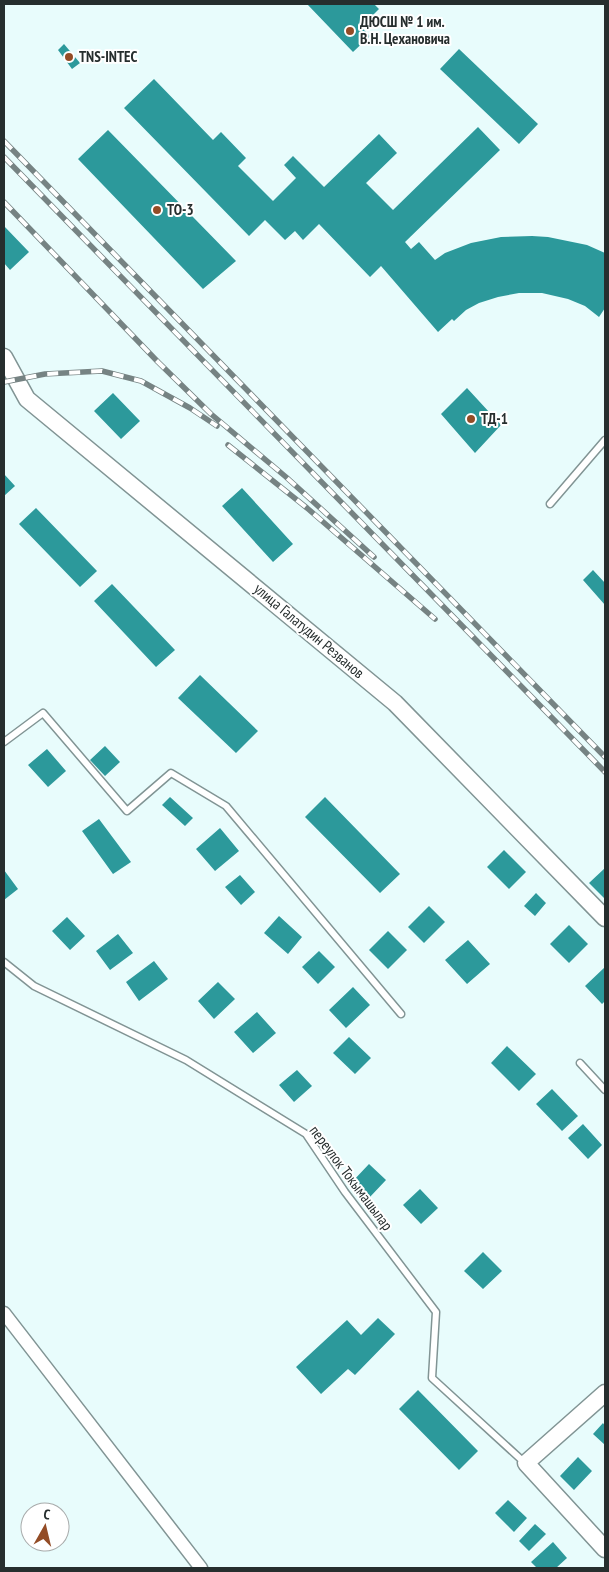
<svg xmlns="http://www.w3.org/2000/svg" width="609" height="1572" font-family="'PT Sans Narrow',sans-serif">
	<rect width="100%" height="100%" fill="#e8fcfc"/>
	<path fill="#2c999b" d="M 307,4 L 374,4 L 379,9 L 361,27 L 370,36 L 353,52 Z
		M 64,44 L 80,63 L 72,69 L 58,50 Z
		M 459,49 L 538,124 L 519,144 L 440,69 Z
		M 154,79 L 213,140 L 221,132 L 246,158 L 238,166 L 273,201 L 296,178 L 284,165 L 293,156 L 324,187 L 379,134 L 397,153 L 366,183 L 393,210 L 478,127 L 500,150 L 405,242 L 411,249 L 419,242 L 435,260 L 445,253 L 471,243 L 501,237 L 532,236 L 548,237 L 587,245 L 605,253 L 605,308 L 599,317 L 585,306 L 568,299 L 542,293 L 519,293 L 498,297 L 479,303 L 466,310 L 454,321 L 452,319 L 438,332 L 381,266 L 370,277 L 319,224 L 303,240 L 295,231 L 285,240 L 265,220 L 249,236 L 124,108 Z
		M 108,130 L 236,261 L 203,289 L 78,159 Z
		M 4,226 L 29,252 L 10,270 L 4,263 Z
		M 467,388 L 501,425 L 475,453 L 441,414 Z
		M 113,393 L 140,421 L 121,439 L 94,411 Z
		M 4,474 L 15,486 L 4,496 Z
		M 242,488 L 293,544 L 273,562 L 222,506 Z
		M 36,508 L 97,571 L 80,587 L 19,524 Z
		M 593,570 L 605,583 L 605,605 L 583,580 Z
		M 112,584 L 175,650 L 156,667 L 94,601 Z
		M 200,675 L 258,731 L 236,753 L 178,698 Z
		M 105,746 L 120,762 L 105,776 L 90,760 Z
		M 47,749 L 66,771 L 48,787 L 28,765 Z
		M 170,797 L 193,818 L 185,826 L 162,805 Z
		M 325,797 L 400,874 L 380,893 L 305,817 Z
		M 99,819 L 131,862 L 113,874 L 82,831 Z
		M 220,828 L 239,851 L 215,871 L 196,849 Z
		M 504,850 L 526,872 L 509,889 L 487,867 Z
		M 605,868 L 605,899 L 589,883 Z
		M 4,870 L 18,889 L 4,900 Z
		M 240,875 L 255,892 L 241,905 L 225,887 Z
		M 536,893 L 546,903 L 535,916 L 524,906 Z
		M 429,906 L 445,922 L 424,943 L 408,927 Z
		M 279,916 L 302,937 L 288,954 L 264,933 Z
		M 67,917 L 85,936 L 70,950 L 52,931 Z
		M 569,925 L 588,944 L 569,963 L 550,944 Z
		M 388,931 L 407,950 L 388,969 L 369,950 Z
		M 118,934 L 133,953 L 110,970 L 96,951 Z
		M 468,940 L 490,964 L 467,984 L 445,960 Z
		M 319,951 L 335,967 L 318,984 L 302,967 Z
		M 154,961 L 168,979 L 139,1001 L 126,982 Z
		M 605,967 L 605,1001 L 602,1004 L 585,986 Z
		M 218,982 L 235,999 L 214,1019 L 198,1001 Z
		M 353,987 L 370,1005 L 346,1028 L 329,1010 Z
		M 257,1012 L 276,1033 L 253,1053 L 234,1032 Z
		M 349,1037 L 371,1058 L 355,1074 L 333,1053 Z
		M 507,1046 L 536,1074 L 519,1091 L 491,1063 Z
		M 297,1070 L 312,1086 L 294,1102 L 279,1085 Z
		M 552,1089 L 578,1116 L 562,1131 L 536,1104 Z
		M 583,1124 L 602,1145 L 588,1159 L 568,1138 Z
		M 369,1164 L 386,1180 L 369,1198 L 352,1182 Z
		M 420,1189 L 438,1208 L 421,1224 L 403,1205 Z
		M 483,1252 L 502,1271 L 483,1289 L 464,1271 Z
		M 378,1318 L 395,1334 L 355,1375 L 348,1369 L 321,1394 L 296,1367 L 347,1320 L 361,1335 Z
		M 418,1390 L 478,1451 L 459,1470 L 399,1409 Z
		M 603,1423 L 605,1426 L 605,1445 L 593,1434 Z
		M 578,1457 L 592,1471 L 574,1490 L 560,1476 Z
		M 508,1500 L 527,1518 L 514,1532 L 495,1513 Z
		M 535,1524 L 546,1534 L 529,1551 L 519,1541 Z
		M 553,1542 L 567,1558 L 556,1568 L 537,1568 L 531,1562 Z"/>
	<g fill="none" stroke-linecap="round" stroke-linejoin="round">
		<defs>
			<path id="service" d="M 550,504 L 605,440
				M 4,742 L 43,713 L 127,811 L 171,773 L 226,806 L 401,1014
				M 4,962 L 34,986 L 186,1060 L 306,1134 L 345,1192 L 436,1312 L 432,1378 L 525,1463
				M 580,1063 L 605,1090"/>
			<path id="minor" d="M 4,1313 L 201,1568"/>
			<path id="tertiary" d="M 4,357 L 27,399 L 395,703 L 605,918
				M 605,1393 L 526,1463 L 605,1549"/>
		</defs>
		<use href="#service" stroke="#819494" stroke-width="9"/>
		<use href="#minor" stroke="#819494" stroke-width="15"/>
		<use href="#tertiary" stroke="#819494" stroke-width="19"/>
		<use href="#service" stroke="#fff" stroke-width="6"/>
		<use href="#minor" stroke="#fff" stroke-width="12"/>
		<use href="#tertiary" stroke="#fff" stroke-width="16"/>
		<defs>
			<path id="rail" d="M 4,141 L 605,757
				M 4,157 L 605,772
				M 4,202 L 158,362 L 211,414 L 286,477 L 374,557
				M 4,382 L 45,374 L 102,371 L 141,381 L 190,408 L 217,426
				M 228,445 L 307,508 L 435,619"/>
		</defs>
		<use href="#rail" stroke="#768383" stroke-width="5.5"/>
		<use href="#rail" stroke="#fff" stroke-width="4" stroke-dasharray="11" stroke-linecap="butt"/>
	</g>
	<g fill="#934c26" stroke="#fff" stroke-width="2">
		<circle cx="350" cy="31" r="5"/>
		<circle cx="69" cy="57" r="5"/>
		<circle cx="157" cy="210" r="5"/>
		<circle cx="471" cy="419" r="5"/>
	</g>
	<g text-anchor="middle" stroke-width="4" stroke-linejoin="round" paint-order="stroke">
		<g font-size="15" font-weight="bold" fill="#262e2e" stroke="#fff" text-anchor="start">
			<text x="360" y="27">ДЮСШ № 1 им.<tspan x="360" dy="17">В.Н. Цехановича</tspan></text>
			<text x="79" y="62">TNS-INTEC</text>
			<text x="167" y="215">ТО-3</text>
			<text x="481" y="424">ТД-1</text>
		</g>
		<g font-size="15" fill="#262e2e" stroke="#fff">
			<text transform="translate(309 631) rotate(40)" y="5">улица Галатудин Резванов</text>
			<text transform="translate(351 1178) rotate(53)" y="5">переулок Токымашылар</text>
		</g>
	</g>
	<rect width="609" height="1572" fill="none" stroke="#262e2e" stroke-width="10"/>
	<g transform="translate(45 1527) rotate(8)"><circle r="24" fill="#ffffff" stroke="#a8abab"/>
	<path d="M0-4L9 19L0 12L-9 19Z" fill="#934c26"/>
	<text y="-8" font-size="14" font-weight="bold" text-anchor="middle" fill="#262e2e">С</text>
	</g>
</svg>
